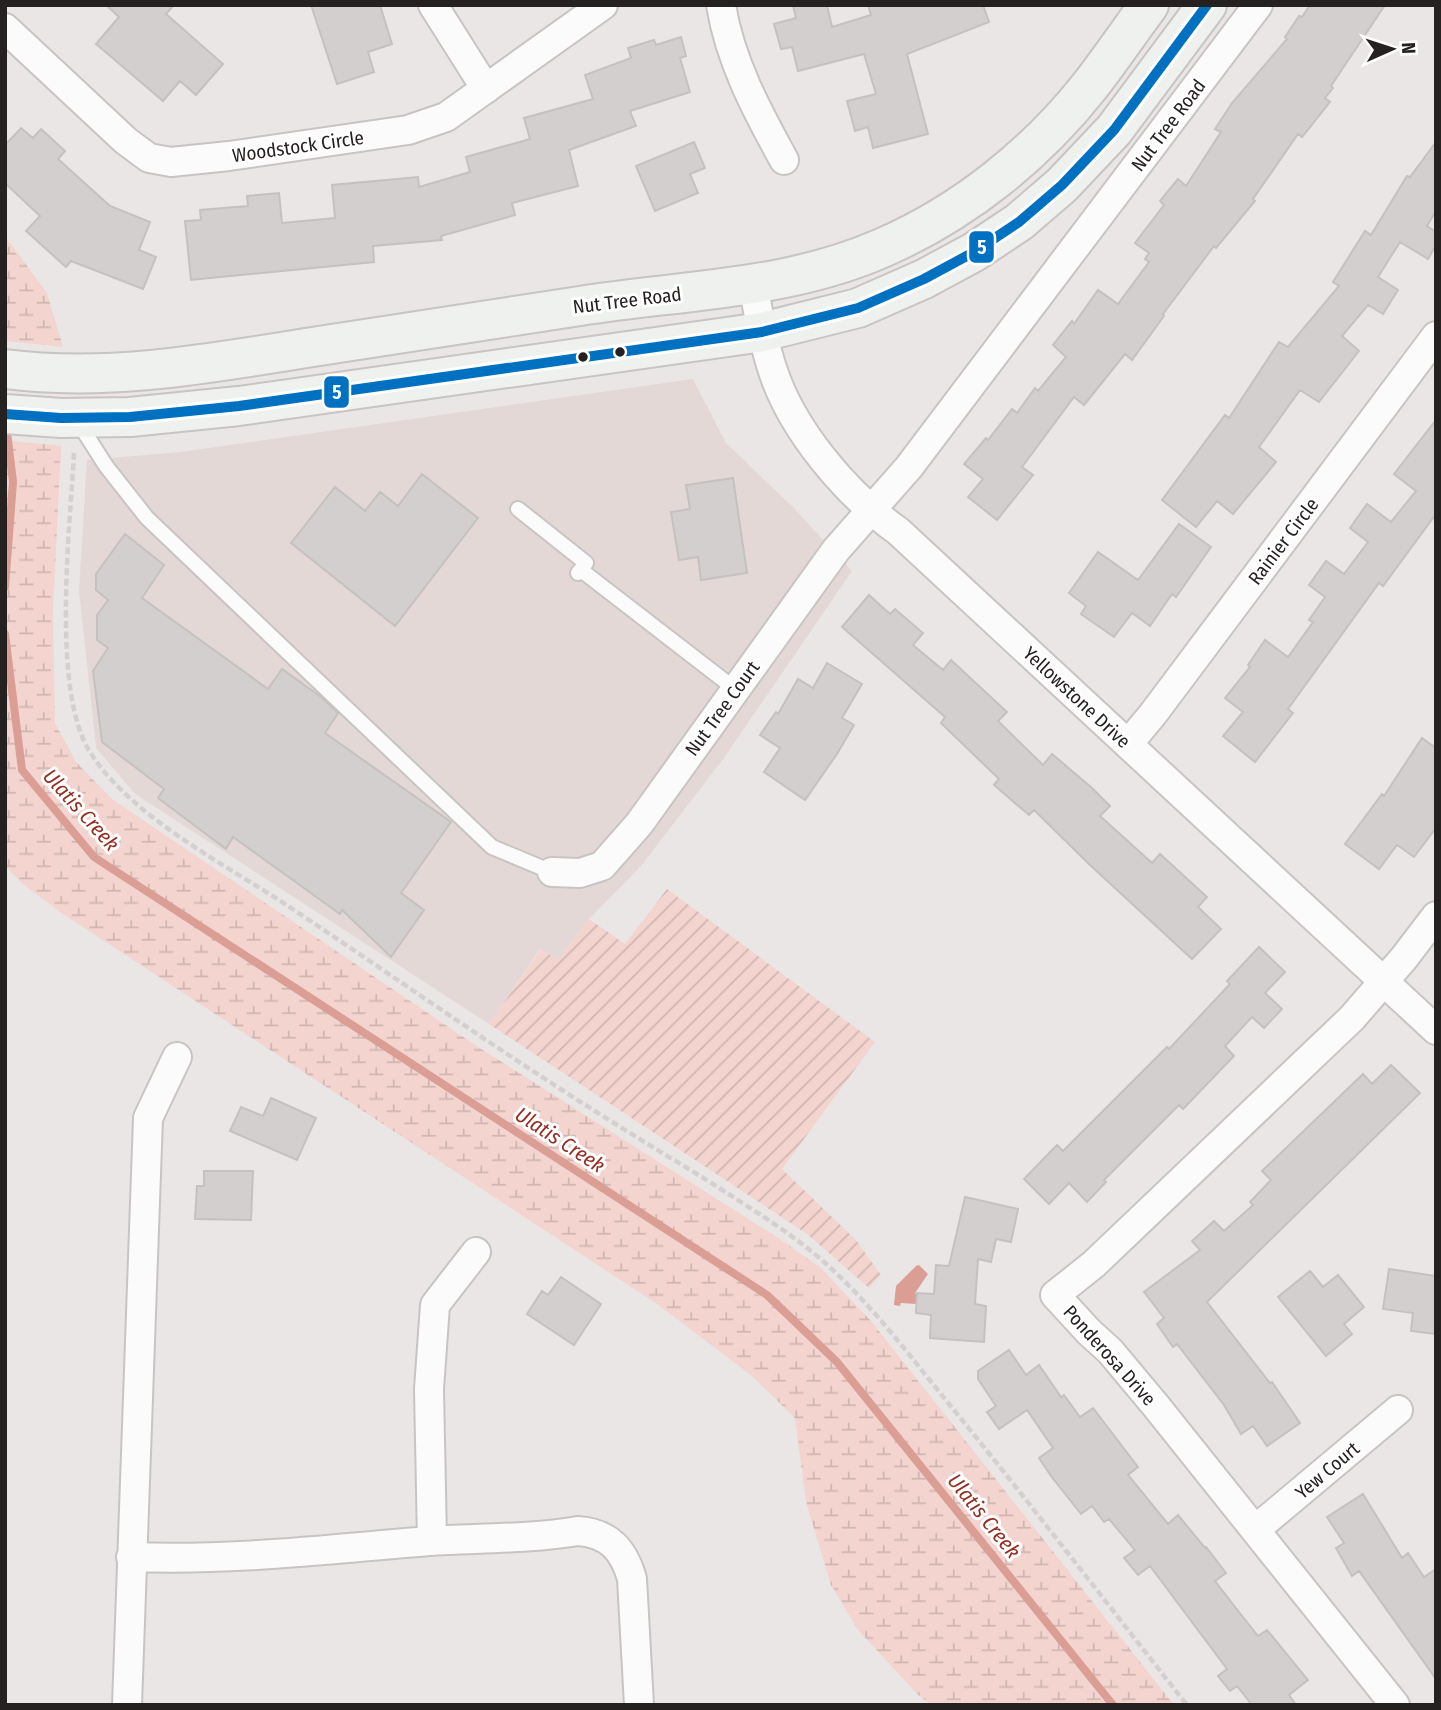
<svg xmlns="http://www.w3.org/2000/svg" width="1441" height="1710" font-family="'Fira Sans Condensed',sans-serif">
	<defs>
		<pattern id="wetland-marsh" width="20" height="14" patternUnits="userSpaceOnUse" patternTransform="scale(1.75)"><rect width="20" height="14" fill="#f3d4cf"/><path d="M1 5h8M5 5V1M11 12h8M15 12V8" fill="none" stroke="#d0b6b1"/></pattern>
		<pattern id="garden-furrows" width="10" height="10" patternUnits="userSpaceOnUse" patternTransform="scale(1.75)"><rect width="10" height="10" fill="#f3d4cf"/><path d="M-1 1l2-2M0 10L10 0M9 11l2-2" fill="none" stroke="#d0b6b1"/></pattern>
	</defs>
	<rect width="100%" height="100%" fill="#ebe6e6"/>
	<path fill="#e4d8d6" d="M 693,379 L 726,443 L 793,507 L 852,571 L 724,758 L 641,866 L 589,919 L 558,960 L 540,949 L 489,1024 L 135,794 L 96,748 L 79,591 L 87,460 L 180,452 Z"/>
	<path fill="url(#wetland-marsh)" d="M 5,236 L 47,293 L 63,347 L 5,341 Z
		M 5,440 L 61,446 L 53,612 L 55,723 L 76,762 L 112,799 L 478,1047 L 783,1241 L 821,1268 L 871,1321 L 1174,1705 L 931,1705 L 917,1694 L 858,1630 L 831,1585 L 806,1502 L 795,1418 L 752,1376 L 657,1304 L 60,912 L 23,884 L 5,866 Z"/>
	<path fill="url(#garden-furrows)" d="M 667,889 L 875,1042 L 782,1169 L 856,1240 L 881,1275 L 869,1288 L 807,1234 L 489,1024 L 541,949 L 558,960 L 589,919 L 625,944 Z"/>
	<path fill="#db9e95" d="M 919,1265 L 928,1274 L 915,1293 L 918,1295 L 916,1304 L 901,1303 L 900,1306 L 894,1305 L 896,1286 L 916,1266 Z"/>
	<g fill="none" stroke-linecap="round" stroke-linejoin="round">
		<path stroke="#db9e95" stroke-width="8" d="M 5,587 L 13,482 L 6,424
			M 5,634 L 22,770 L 94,857 L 767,1295 L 837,1362 L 1113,1705"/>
	</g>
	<path fill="#d3cfcf" stroke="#c4c1c0" stroke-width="2" d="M 106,5 L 174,5 L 166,14 L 223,64 L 196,95 L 180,81 L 163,101 L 96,44 L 119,17 Z
		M 311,5 L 380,5 L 392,44 L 368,52 L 374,72 L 337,84 Z
		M 793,5 L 827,5 L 832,27 L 871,15 L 868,5 L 983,5 L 989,22 L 907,54 L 928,134 L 873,148 L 868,127 L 855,131 L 847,101 L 876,94 L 864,54 L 798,71 L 792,47 L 781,49 L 774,24 L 796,18 Z
		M 1310,5 L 1385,5 L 1331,86 L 1333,88 L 1325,98 L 1330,102 L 1302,137 L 1298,134 L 1253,199 L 1255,201 L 1216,248 L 1214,246 L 1163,314 L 1164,316 L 1132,360 L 1125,354 L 1084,405 L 1074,397 L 1022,467 L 1033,475 L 997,520 L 968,497 L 983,479 L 964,464 L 986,438 L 988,440 L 1012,409 L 1017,413 L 1035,388 L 1038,391 L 1066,357 L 1053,345 L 1072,321 L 1074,324 L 1098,290 L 1118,304 L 1149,262 L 1145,259 L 1149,253 L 1135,243 L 1164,205 L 1160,201 L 1178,179 L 1186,186 L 1221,132 L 1215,129 L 1232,103 L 1287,39 L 1285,37 L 1299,16 L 1302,17 Z
		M 681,37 L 686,56 L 680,58 L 690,92 L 630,111 L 636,126 L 569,150 L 578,186 L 512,203 L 515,215 L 441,236 L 442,240 L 373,246 L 374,262 L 191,280 L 185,221 L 201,220 L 200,210 L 248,206 L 247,196 L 279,193 L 282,223 L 335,218 L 332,185 L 418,177 L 419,187 L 470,172 L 466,157 L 530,139 L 524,118 L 593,99 L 585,75 L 631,58 L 628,48 L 654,40 L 656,45 Z
		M 21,128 L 33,138 L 41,129 L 65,151 L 58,159 L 110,206 L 150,222 L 139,250 L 156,257 L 143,289 L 71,261 L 66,267 L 26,231 L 40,216 L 5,183 L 5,145 Z
		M 694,142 L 705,168 L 690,174 L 698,193 L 655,211 L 636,166 Z
		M 1436,142 L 1436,211 L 1427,226 L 1436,232 L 1436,245 L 1428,259 L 1400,242 L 1378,277 L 1398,290 L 1383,314 L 1368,305 L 1342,336 L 1359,351 L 1319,402 L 1300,390 L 1259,447 L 1276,462 L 1233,514 L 1217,501 L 1196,527 L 1162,500 L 1225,415 L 1229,418 L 1279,342 L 1288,347 L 1339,286 L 1333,282 L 1365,231 L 1371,235 L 1407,176 L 1410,177 Z
		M 1436,420 L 1436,514 L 1383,586 L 1379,583 L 1288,709 L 1293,713 L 1255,762 L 1223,736 L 1243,712 L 1225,698 L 1250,667 L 1248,665 L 1265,640 L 1288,657 L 1313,622 L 1309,620 L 1325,597 L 1309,585 L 1326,561 L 1344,574 L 1368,542 L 1350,528 L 1367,504 L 1391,522 L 1416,491 L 1394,474 Z
		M 422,474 L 478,518 L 395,626 L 291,543 L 335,487 L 365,511 L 380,492 L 398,506 Z
		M 733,478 L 747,573 L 701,580 L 698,557 L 679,560 L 671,512 L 690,509 L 686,485 Z
		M 1179,524 L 1211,547 L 1176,597 L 1172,594 L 1150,626 L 1132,613 L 1114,637 L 1081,614 L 1086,606 L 1069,593 L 1098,552 L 1138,580 Z
		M 125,534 L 164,565 L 142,598 L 268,689 L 282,669 L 321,697 L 338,713 L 325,733 L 451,822 L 401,893 L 424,910 L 391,957 L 342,910 L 340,914 L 233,837 L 226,849 L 158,798 L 164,789 L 102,742 L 93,671 L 108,648 L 97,640 L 97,615 L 108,600 L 96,590 L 96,574 Z
		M 869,595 L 890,614 L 895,609 L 923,633 L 913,645 L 943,670 L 951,660 L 1007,712 L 998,721 L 1043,765 L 1052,754 L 1092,788 L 1110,806 L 1100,816 L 1152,863 L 1160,854 L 1207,897 L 1198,907 L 1221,929 L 1192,959 L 1090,865 L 1034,810 L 1029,815 L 994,785 L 999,779 L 941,723 L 945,717 L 842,627 Z
		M 827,663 L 862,684 L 842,718 L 854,725 L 837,754 L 805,800 L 764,772 L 780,748 L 760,735 L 776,712 L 778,714 L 798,679 L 813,688 Z
		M 1422,738 L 1436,748 L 1436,828 L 1414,857 L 1397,845 L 1379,869 L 1345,844 L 1382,794 L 1384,796 Z
		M 1259,947 L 1285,972 L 1265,993 L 1282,1009 L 1264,1028 L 1252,1017 L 1225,1046 L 1234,1056 L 1183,1109 L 1179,1105 L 1104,1180 L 1106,1182 L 1087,1202 L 1069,1183 L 1049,1204 L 1024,1179 L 1057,1145 L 1063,1151 L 1167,1047 L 1169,1049 L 1230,984 L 1227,981 Z
		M 1391,1065 L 1420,1093 L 1207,1302 L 1270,1383 L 1272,1382 L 1300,1423 L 1267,1446 L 1253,1426 L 1241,1434 L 1224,1405 L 1177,1344 L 1173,1347 L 1157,1324 L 1164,1318 L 1144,1292 L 1200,1250 L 1192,1241 L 1214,1221 L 1224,1231 L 1253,1205 L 1250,1202 L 1271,1180 L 1262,1171 L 1363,1074 L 1372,1084 Z
		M 271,1098 L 316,1118 L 297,1160 L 230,1131 L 241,1107 L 263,1116 Z
		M 204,1171 L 253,1171 L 251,1220 L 195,1219 L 197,1186 L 204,1186 Z
		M 965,1197 L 1018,1209 L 1011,1242 L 996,1239 L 991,1262 L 978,1259 L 975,1304 L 986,1306 L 984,1342 L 930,1338 L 931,1315 L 916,1313 L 917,1293 L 934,1294 L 936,1265 L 949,1266 Z
		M 1389,1269 L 1436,1276 L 1436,1334 L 1411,1331 L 1413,1313 L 1383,1309 Z
		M 1310,1271 L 1323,1287 L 1338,1275 L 1364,1307 L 1344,1324 L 1352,1334 L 1326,1356 L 1278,1297 Z
		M 561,1277 L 601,1304 L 574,1345 L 527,1314 L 542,1291 L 548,1295 Z
		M 1009,1350 L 1026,1375 L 1039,1365 L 1061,1397 L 1064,1395 L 1080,1417 L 1093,1408 L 1138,1467 L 1128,1475 L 1168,1524 L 1178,1515 L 1205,1548 L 1206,1547 L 1226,1573 L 1215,1581 L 1239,1612 L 1258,1636 L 1267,1630 L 1308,1680 L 1289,1695 L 1296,1705 L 1252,1705 L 1237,1686 L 1230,1691 L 1218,1676 L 1227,1669 L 1150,1566 L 1138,1575 L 1124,1558 L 1135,1550 L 1109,1519 L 1104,1522 L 1092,1506 L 1081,1514 L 1051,1476 L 1039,1458 L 1053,1448 L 1027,1410 L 999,1429 L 987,1412 L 996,1406 L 978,1379 L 978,1371 Z
		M 1363,1494 L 1402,1558 L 1408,1553 L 1424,1577 L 1436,1569 L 1436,1679 L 1359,1571 L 1352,1576 L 1336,1548 L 1344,1543 L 1327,1517 Z"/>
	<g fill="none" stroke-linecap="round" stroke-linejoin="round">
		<defs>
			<path id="lane" d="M 78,422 L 106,466 L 147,518 L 492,847 L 552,872
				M 518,509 L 586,563 L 578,573
				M 581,570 L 735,689"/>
			<path id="street" d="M 433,5 L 486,89
				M 721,5 C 730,61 757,111 784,160
				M 5,28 L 126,141 L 149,158 L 171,162 L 229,156 L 408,130 L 446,117 L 603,5
				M 753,284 C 758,312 763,341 772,368 C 791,429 846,494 898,531 L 1436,1030
				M 1128,744 L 1153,714 L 1436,336
				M 552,872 L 580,873 L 602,866 L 639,824 L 836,550 L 909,467 L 1258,5
				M 1256,1529 L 1398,1410
				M 432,1541 L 429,1389 L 435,1305 L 476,1252
				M 131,1557 C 231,1561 330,1549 429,1541 C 479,1538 530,1539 578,1531 C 609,1533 624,1550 632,1579 L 639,1705
				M 127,1705 L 148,1118 L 177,1057
				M 1395,1705 L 1156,1406 L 1110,1351 L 1089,1332 L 1055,1295 L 1094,1264 L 1352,1018 L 1404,958 L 1436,916"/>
			<path id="secondary" d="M 5,369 C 106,382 207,364 306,348 C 397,334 489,320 580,306 C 681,290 787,290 882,248 C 963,213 1035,155 1089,87 C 1110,60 1129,32 1149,5
				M 5,414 L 61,418 L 130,417 L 239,406 L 762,332 L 858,308 L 924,279 L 974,252 L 1019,222 L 1062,185 L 1114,130 L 1207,5"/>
		</defs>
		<use href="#lane" stroke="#c8c4c3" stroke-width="18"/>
		<use href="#street" stroke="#c8c4c3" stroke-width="32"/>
		<use href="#secondary" stroke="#c8c4c3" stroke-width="42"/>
		<path stroke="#d2d0d0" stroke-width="4.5" stroke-dasharray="7 3.5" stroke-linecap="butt" d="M 74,453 C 70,528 51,691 90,752 C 129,815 224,864 285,904 C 377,965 466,1028 559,1088 C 608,1120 659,1151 710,1182 C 742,1203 775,1223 806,1247 C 862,1291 904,1349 949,1404 C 1030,1503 1108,1605 1187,1705"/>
		<use href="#lane" stroke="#fcfbfb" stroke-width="14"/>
		<use href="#street" stroke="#fcfbfb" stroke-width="28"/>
		<use href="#secondary" stroke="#eff1ef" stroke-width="38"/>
		<defs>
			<path id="bus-1" d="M 5,414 L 61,418 L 130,417 L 239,406 L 762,332 L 858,308 L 924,279 L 974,252 L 1019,222 L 1062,185 L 1114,130 L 1207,5"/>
		</defs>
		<use href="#bus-1" stroke="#fff" stroke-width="16"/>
		<use href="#bus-1" stroke="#0070c0" stroke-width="10"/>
	</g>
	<g fill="#252121" stroke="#fff" stroke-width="2.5">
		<circle cx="620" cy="352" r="6"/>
		<circle cx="583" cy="357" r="6"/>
	</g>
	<g text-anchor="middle" stroke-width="6" stroke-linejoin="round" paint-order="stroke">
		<g font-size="19" fill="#252121" stroke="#fff">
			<text transform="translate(1168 125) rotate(-53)" y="7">Nut Tree Road</text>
			<text transform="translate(298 146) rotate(-8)" y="7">Woodstock Circle</text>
			<text transform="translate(627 300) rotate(-7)" y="7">Nut Tree Road</text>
			<text transform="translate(1283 541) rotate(-53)" y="7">Rainier Circle</text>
			<text transform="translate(1077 697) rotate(43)" y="7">Yellowstone Drive</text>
			<text transform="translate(722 708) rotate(-54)" y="7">Nut Tree Court</text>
			<text transform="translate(1110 1355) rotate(48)" y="7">Ponderosa Drive</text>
			<text transform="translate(1327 1470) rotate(-40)" y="7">Yew Court</text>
		</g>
		<g font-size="21" font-style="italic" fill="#942e23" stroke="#fff">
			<text transform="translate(81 810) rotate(48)" y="7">Ulatis Creek</text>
			<text transform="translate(560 1140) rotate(33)" y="7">Ulatis Creek</text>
			<text transform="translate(984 1516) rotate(51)" y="7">Ulatis Creek</text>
		</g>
	</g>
	<g stroke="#fff" stroke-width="2.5">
		<rect x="968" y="230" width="27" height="34" rx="7" fill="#0070c0"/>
		<rect x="323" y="375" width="27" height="34" rx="7" fill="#0070c0"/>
	</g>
	<g font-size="19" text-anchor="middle" font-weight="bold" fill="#fff">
		<text x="982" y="254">5</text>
		<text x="337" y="399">5</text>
	</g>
	<rect width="1441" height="1710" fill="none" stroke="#252121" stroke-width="14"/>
	<g transform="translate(1392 49) rotate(87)" stroke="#ffffff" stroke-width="5" paint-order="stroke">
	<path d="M0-5L12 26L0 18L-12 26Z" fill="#252121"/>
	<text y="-10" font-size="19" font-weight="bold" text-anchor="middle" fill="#252121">N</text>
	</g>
</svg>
